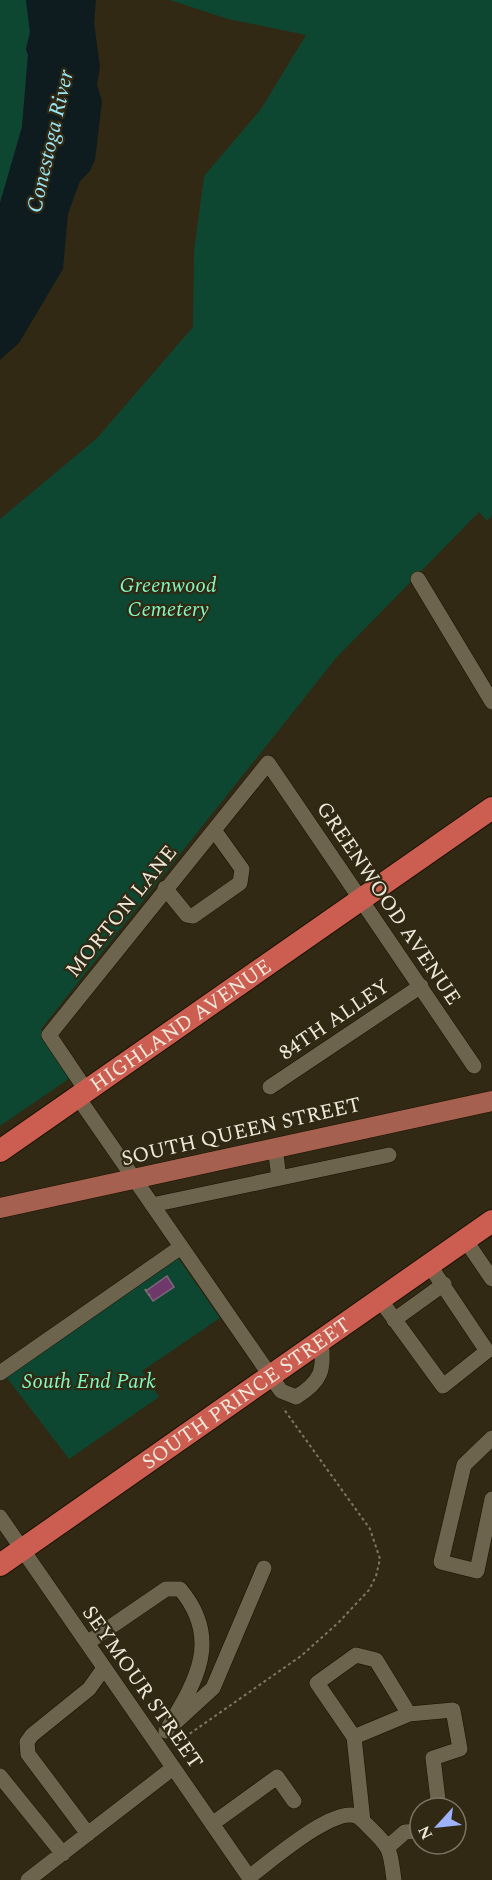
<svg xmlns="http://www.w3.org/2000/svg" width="492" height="1880" font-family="Spectral,serif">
	<rect width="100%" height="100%" fill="#312913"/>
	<path fill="#0e4731" d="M 0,0 L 26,0 L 30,32 L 26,49 L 28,55 L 22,127 L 0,203 Z
		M 170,0 L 492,0 L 492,515 L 487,521 L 479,512 L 336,658 L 41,1029 L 70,1078 L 0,1126 L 0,519 L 97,438 L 193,327 L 194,251 L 204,176 L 261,109 L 306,35 L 228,19 Z
		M 176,1255 L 220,1318 L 142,1371 L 159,1397 L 69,1459 L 4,1374 Z"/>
	<path fill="#0e1c1f" d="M 26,0 L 96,0 L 94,23 L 100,67 L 97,85 L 102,101 L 95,160 L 90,171 L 80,181 L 68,214 L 63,269 L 19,343 L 0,360 L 0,203 L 22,127 L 28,55 L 26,49 L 30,32 Z"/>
	<path fill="#6f386b" stroke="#7c687a" stroke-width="1.5" d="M 167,1276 L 174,1287 L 153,1301 L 146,1291 Z"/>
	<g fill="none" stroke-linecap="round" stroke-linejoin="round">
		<defs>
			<path id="minor" d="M 418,579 L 492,702
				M 165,888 L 187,915 L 193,916 L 240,883 L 242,869 L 214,830
				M 270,1087 L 421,986
				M 86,1090 L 49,1035 L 268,763 L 474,1066
				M 77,1096 L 281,1391 L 296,1397 C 321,1382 325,1370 321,1342
				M 275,1147 L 279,1178
				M 152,1205 L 389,1155
				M 466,1241 L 492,1279
				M 381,1301 L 443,1386 L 487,1351 L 430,1266
				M 394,1320 L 444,1284
				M 0,1373 L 181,1247
				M 492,1438 L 464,1465 L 441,1562 L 477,1571 L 492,1499
				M 0,1517 L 251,1880
				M 87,1643 L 166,1589 L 180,1589 C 223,1640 195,1683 166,1731
				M 177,1721 L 213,1688 L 264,1568
				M 354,1737 L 409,1714 L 453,1710 L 460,1749 L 433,1758 L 439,1808
				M 0,1776 L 63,1854
				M 363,1821 L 354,1737 L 317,1683 L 356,1655 L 376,1660 L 409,1714
				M 212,1824 L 277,1777 L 294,1801
				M 88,1834 L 28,1754 L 27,1742 L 32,1735 L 89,1689 L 104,1668
				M 389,1846 L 405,1832 L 420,1831
				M 249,1877 C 269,1863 332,1807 356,1816 C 361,1818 366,1824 370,1828 C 392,1849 390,1851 394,1880
				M 28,1880 L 173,1768"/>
			<path id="major" d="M 0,1208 L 492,1101"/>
			<g id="highway">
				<path id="s1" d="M 0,1151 L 492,808"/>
				<path id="s2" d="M 0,1565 L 492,1221"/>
			</g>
		</defs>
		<use href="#minor" stroke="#191200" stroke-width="16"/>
		<use href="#major" stroke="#191200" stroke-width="21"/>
		<use href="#highway" stroke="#191200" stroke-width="24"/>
		<path stroke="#7d7764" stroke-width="2" stroke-dasharray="3 3" stroke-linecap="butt" d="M 145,1289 L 150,1296
			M 175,1744 L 301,1656 L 339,1622 L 369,1590 L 376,1576 L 380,1559 L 370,1529 L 283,1408"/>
		<use href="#minor" stroke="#6d644d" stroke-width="15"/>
		<use href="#major" stroke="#a5604f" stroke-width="20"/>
		<use href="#highway" stroke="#cb5e51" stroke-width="22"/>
	</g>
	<g text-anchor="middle" stroke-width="4.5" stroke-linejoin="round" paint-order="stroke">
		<g font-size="21" font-style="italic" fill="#80f9c1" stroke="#312913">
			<text x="168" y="592">Greenwood<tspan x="168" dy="24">Cemetery</tspan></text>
			<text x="89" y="1388">South End Park</text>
		</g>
		<g font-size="21" fill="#ece8da" stroke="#312913">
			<text transform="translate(389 903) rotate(56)" y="7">GREENWOOD AVENUE</text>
			<text transform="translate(121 911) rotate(-51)" y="7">MORTON LANE</text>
			<text transform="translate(334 1019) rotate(-34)" y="7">84TH ALLEY</text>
			<text dy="7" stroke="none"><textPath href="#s1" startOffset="220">HIGHLAND AVENUE</textPath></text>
			<text transform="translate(241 1131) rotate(-13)" y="7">SOUTH QUEEN STREET</text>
			<text dy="7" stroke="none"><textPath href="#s2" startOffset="300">SOUTH PRINCE STREET</textPath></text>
			<text transform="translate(143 1687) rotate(55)" y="7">SEYMOUR STREET</text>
		</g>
		<g font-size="22" font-style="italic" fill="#98e6f9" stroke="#312913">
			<text transform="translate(49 141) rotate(-77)" y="8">Conestoga River</text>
		</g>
	</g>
	<g transform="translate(438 1826) rotate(243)"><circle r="28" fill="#312913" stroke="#7c7563" stroke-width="1.5"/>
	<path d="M0-4.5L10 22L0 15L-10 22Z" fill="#9fb3fd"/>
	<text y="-9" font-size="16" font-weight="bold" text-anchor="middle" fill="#ece8da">N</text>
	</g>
</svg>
